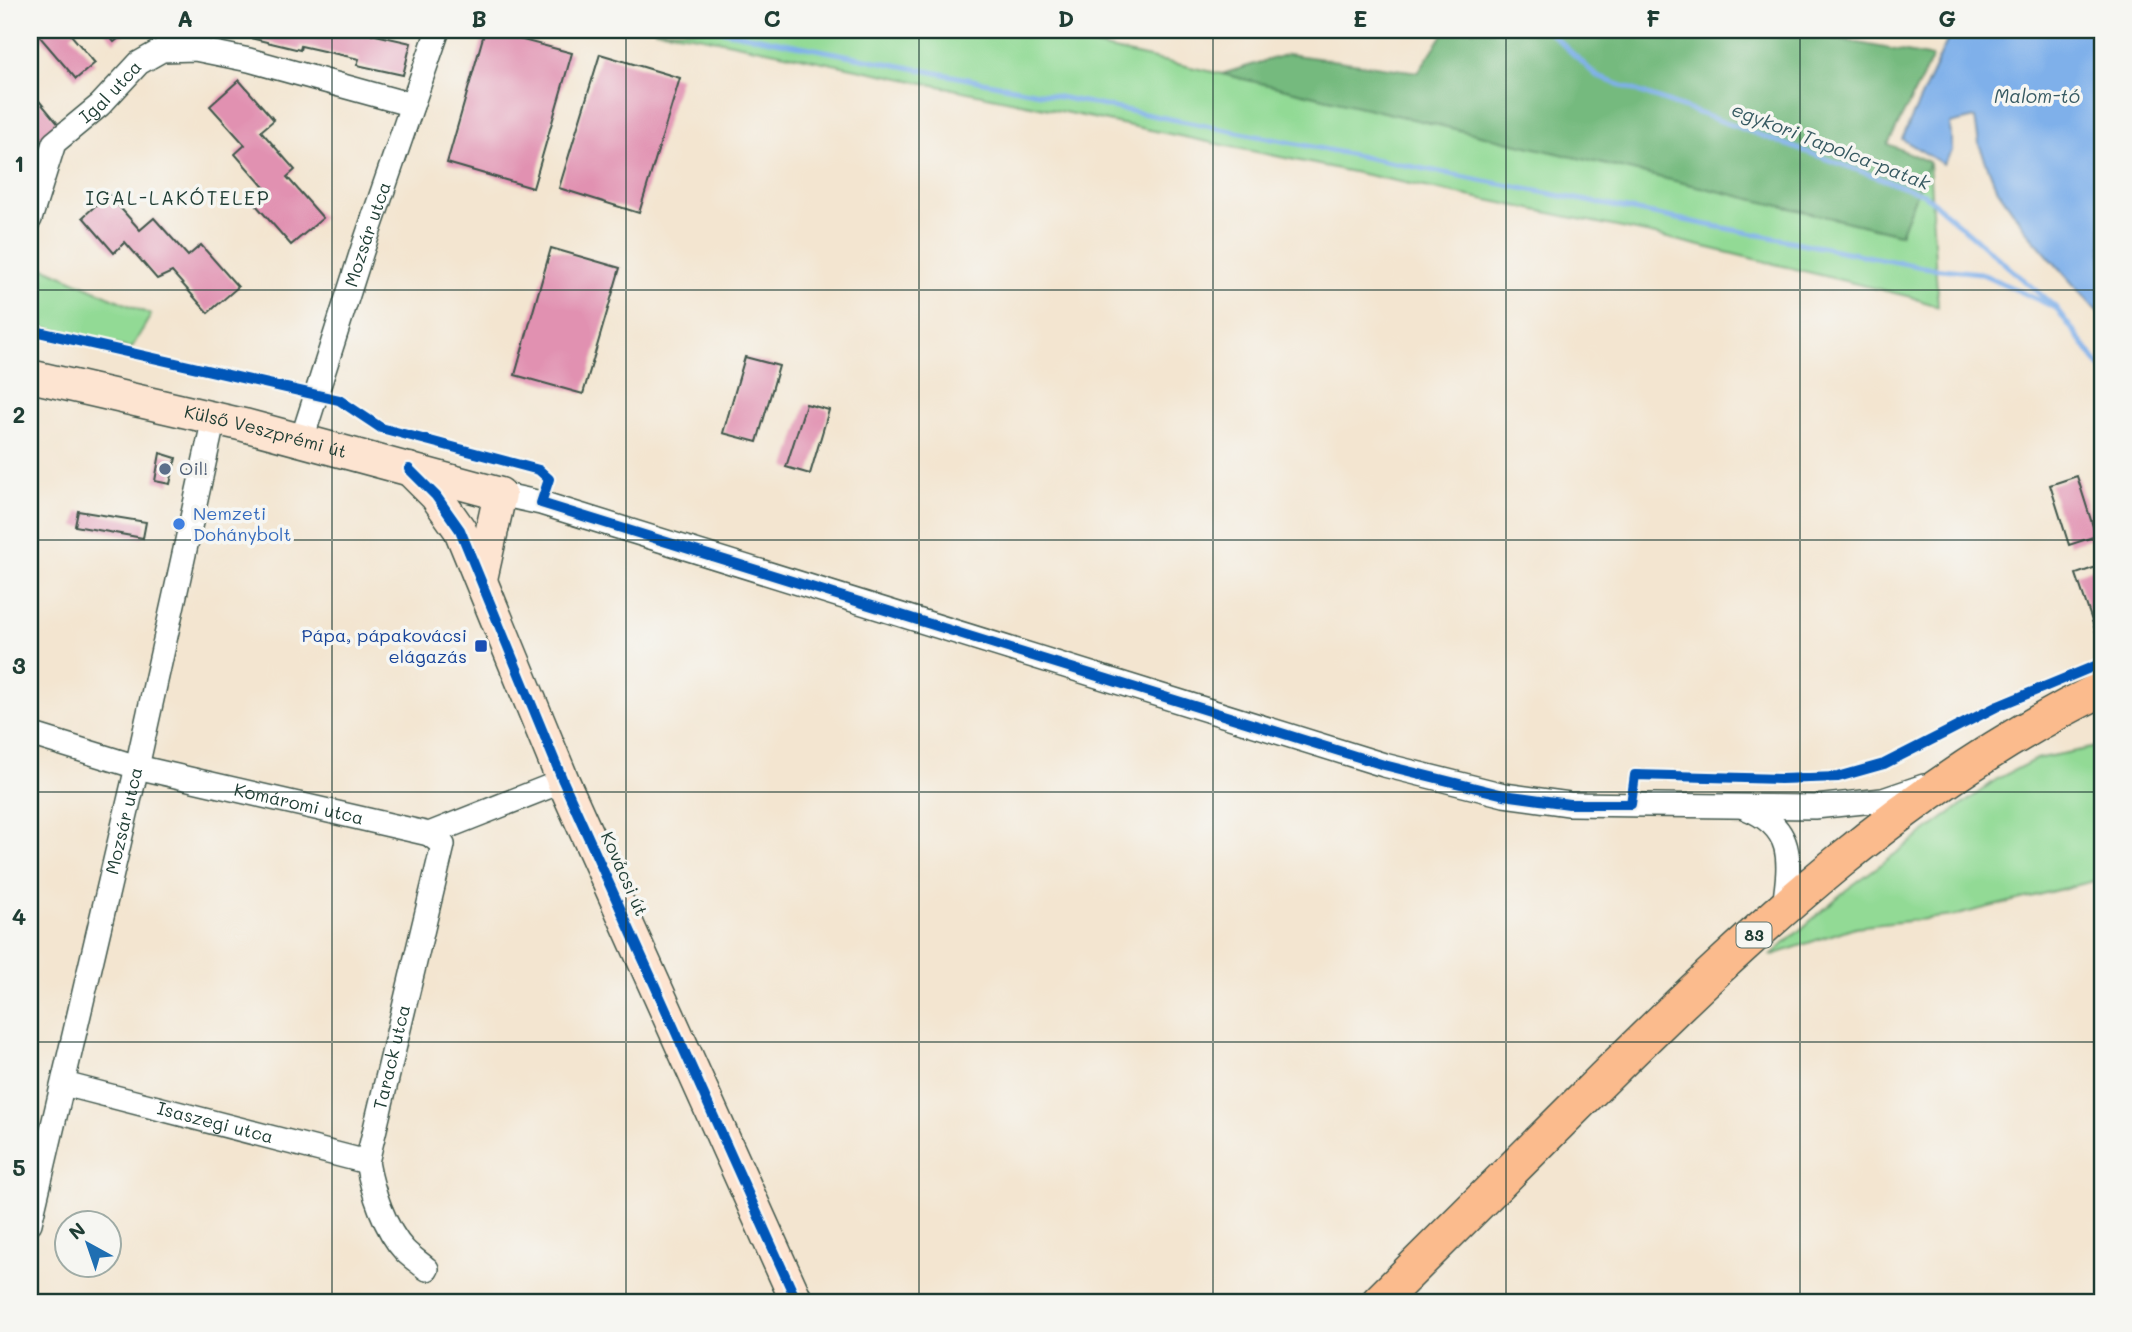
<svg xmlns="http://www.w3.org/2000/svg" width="2132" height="1332" font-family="Mali,sans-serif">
	<rect width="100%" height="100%" fill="#f6f6f2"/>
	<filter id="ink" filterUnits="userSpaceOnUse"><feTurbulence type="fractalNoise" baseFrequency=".0143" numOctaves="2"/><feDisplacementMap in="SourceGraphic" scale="14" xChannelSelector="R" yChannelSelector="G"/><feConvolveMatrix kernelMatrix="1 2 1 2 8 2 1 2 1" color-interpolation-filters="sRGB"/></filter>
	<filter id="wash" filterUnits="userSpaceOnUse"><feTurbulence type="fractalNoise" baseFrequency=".00686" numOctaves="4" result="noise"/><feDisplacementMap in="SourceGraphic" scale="28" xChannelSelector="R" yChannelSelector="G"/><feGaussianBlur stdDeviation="1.57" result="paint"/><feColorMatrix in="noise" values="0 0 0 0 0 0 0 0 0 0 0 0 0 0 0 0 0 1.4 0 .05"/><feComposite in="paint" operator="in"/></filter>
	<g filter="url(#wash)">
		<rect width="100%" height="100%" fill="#f3e5d0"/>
		<path fill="#92da95" stroke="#588c64" stroke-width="2" d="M 655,30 L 1071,30 L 1091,45 L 1222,74 L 1900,234 L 1929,162 L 1938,307 L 1911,297 L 1651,234 L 698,36 Z
			M 36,264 L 151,315 L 131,349 L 30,324 L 30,279 Z
			M 2102,746 L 2102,879 L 1953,916 L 1855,927 L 1770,956 L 1846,890 L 1997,779 L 2036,759 Z"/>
		<path fill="#75ba7e" stroke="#4a7c59" stroke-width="2" d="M 1446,30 L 1800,30 L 1800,32 L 1933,57 L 1888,144 L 1929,162 L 1900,234 L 1222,74 L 1288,54 L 1418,72 Z"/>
		<path fill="#7fb0ea" stroke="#4f768f" stroke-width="2" d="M 1952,30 L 2102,30 L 2102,317 L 2028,233 L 1996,187 L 1979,144 L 1975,118 L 1950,124 L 1952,151 L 1943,164 L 1902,139 Z"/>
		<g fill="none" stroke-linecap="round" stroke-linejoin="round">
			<path stroke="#7fb0ea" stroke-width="5" d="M 719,30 L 1922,267 L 1980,273 L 2056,308
				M 1547,30 L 1598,77 L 1924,194 L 2056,308 L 2102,369"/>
		</g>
		<g id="blocks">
			<path fill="#e191b1" d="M 34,30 L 78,30 L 71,35 L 95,63 L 76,79 Z
				M 104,30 L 129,30 L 114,42 Z
				M 248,30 L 362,30 L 362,32 L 411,43 L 403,75 L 357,65 L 359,59 L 301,46 L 300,50 L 246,37 Z
				M 485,30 L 572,53 L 533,188 L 447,163 Z
				M 600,54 L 680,78 L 639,213 L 559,188 Z
				M 239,80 L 274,120 L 261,131 L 295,170 L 287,177 L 323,218 L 291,245 L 256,205 L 269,193 L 235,154 L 245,145 L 210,106 Z
				M 30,90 L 65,132 L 35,157 L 30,150 Z
				M 108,194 L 140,230 L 154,218 L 188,256 L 201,245 L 238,287 L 208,313 L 172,272 L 157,279 L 125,242 L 114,253 L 83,217 Z
				M 551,248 L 620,268 L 583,394 L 515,375 Z
				M 745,357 L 779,366 L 757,442 L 723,433 Z
				M 806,404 L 829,410 L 810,474 L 786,467 Z
				M 160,453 L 176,458 L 170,484 L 155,481 Z
				M 2077,476 L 2096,536 L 2069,545 L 2050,485 Z
				M 78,511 L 146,522 L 143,538 L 75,526 Z
				M 2102,565 L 2102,650 L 2076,574 Z"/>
		</g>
	</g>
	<g filter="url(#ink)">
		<use href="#blocks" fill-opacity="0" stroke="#3f564b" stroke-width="2"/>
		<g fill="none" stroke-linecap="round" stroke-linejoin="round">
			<defs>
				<g id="street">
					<path id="s1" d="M 30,219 L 54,143 L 100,105 L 139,63 L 162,50 L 195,49 L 249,60 L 412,105"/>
					<path id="s2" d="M 302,439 L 362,251 L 438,30"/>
					<path d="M 500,494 L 541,503 L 1384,765 L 1504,795 L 1569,804 L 1815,807 L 1883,800 L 1924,786"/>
					<path id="s3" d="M 30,734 L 137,767 L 429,834 L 563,781"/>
					<path d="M 1746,808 C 1796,828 1790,862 1784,907"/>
					<path id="s4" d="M 64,1084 L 367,1162"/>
					<path id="s5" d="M 30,1223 L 137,767 L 214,418"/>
					<path id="s6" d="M 427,1269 C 420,1263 411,1257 405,1251 C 385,1230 372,1190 367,1162 L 443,845 L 429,834"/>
				</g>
				<g id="secondary">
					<path id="s7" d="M 30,376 L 244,425 L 500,494 L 481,579"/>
					<path d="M 409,469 L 436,496 L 460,530 L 563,781 L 797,1302"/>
				</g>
				<path id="primary" d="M 1379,1302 C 1454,1228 1529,1153 1604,1078 C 1754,930 1911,782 2102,689"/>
			</defs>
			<use href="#street" stroke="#3f564b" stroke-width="26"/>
			<use href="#secondary" stroke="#3f564b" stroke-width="35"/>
			<use href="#primary" stroke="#3f564b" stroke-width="38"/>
			<use href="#street" stroke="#fff" stroke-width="23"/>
			<use href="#secondary" stroke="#fde4d1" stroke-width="32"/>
			<use href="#primary" stroke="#fbbb8d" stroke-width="35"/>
			<defs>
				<path id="cycleway" d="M 30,330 L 339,400 L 381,428 L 539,470 L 549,479 L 541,503 L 1384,765 L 1504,795 L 1569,804 L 1631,804 L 1635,775 L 1781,779 L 1838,777 L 1884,764 L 1998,706 L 2102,663
					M 409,469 L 436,496 L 460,530 L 563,781 L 797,1302"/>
			</defs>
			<use href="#cycleway" stroke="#f6f6f2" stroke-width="15"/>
			<use href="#cycleway" stroke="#0057b8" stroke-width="10"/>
		</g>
	</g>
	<path fill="none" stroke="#1f3d34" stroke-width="2" stroke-opacity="0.55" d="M 332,30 L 332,1302M 626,30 L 626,1302M 919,30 L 919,1302M 1213,30 L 1213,1302M 1506,30 L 1506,1302M 1800,30 L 1800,1302M 30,290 L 2102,290M 30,540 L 2102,540M 30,792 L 2102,792M 30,1042 L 2102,1042"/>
	<circle fill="#5c6f8a" stroke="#f6f6f2" stroke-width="2.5" cx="165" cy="469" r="7"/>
	<circle fill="#3f7fe0" stroke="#f6f6f2" stroke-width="2.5" cx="179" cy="524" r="7"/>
	<rect fill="#1a4fb4" stroke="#f6f6f2" stroke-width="2.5" x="474" y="639" width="14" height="14" rx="3.5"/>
	<g text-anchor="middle" stroke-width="7" stroke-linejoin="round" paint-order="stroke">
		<rect fill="#f6f6f2" stroke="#60746d" stroke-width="2" x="1736.5" y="922.5" width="35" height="25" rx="5"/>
		<g font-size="16" font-weight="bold" fill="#1f3d34">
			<text x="1754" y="941">83</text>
		</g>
		<g font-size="18" fill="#1f3d34" stroke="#f6f6f2">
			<text dy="6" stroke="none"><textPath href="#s1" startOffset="156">Igal utca</textPath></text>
			<text dy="6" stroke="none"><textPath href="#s2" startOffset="215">Mozsár utca</textPath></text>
			<text dy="6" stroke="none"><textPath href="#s7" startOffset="242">Külső Veszprémi út</textPath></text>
			<text dy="6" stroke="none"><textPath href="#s3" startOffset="278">Komáromi utca</textPath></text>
			<text dy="6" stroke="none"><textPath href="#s5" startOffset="413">Mozsár utca</textPath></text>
			<text transform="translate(624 874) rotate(66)" y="6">Kovácsi út</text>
			<text dy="6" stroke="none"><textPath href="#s6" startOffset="234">Tarack utca</textPath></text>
			<text dy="6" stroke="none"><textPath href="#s4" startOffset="156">Isaszegi utca</textPath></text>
		</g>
		<g font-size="18" fill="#4e5e75" stroke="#f6f6f2" text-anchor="start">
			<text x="179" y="475">Oil!</text>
		</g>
		<g font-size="18" fill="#366cbe" stroke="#f6f6f2" text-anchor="start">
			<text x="193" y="520">Nemzeti<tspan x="193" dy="21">Dohánybolt</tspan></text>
		</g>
		<g font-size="18" fill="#164399" stroke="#f6f6f2" text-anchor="end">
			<text x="467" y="642">Pápa, pápakovácsi<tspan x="467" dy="21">elágazás</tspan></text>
		</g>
		<g font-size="19" font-style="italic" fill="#375a62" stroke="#f6f6f2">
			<text x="2037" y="103">Malom-tó</text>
			<text transform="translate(1831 146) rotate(21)" y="7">egykori Tapolca-patak</text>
		</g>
		<g font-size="19" letter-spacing="2" fill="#1f3d34" stroke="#f6f6f2">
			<text x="178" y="205">IGAL-LAKÓTELEP</text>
		</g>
	</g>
	<rect width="2132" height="1332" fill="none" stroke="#f6f6f2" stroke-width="77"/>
	<g transform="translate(88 1244) rotate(320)"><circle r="33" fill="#f6f6f2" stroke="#a0aca6" stroke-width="2"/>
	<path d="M0-5L12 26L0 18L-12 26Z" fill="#1f6fb2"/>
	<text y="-10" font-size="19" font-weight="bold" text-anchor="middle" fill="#1f3d34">N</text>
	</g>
	<rect x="38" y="38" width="2056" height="1256" fill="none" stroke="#1f3d34" stroke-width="2.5"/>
	<g font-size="23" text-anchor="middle" font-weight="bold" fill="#1f3d34">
		<text x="185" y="27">A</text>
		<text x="479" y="27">B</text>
		<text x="772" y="27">C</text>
		<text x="1066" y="27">D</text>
		<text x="1360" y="27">E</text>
		<text x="1653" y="27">F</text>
		<text x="1947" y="27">G</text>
		<text x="19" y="172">1</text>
		<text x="19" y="423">2</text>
		<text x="19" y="674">3</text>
		<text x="19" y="925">4</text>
		<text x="19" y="1176">5</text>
	</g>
</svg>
